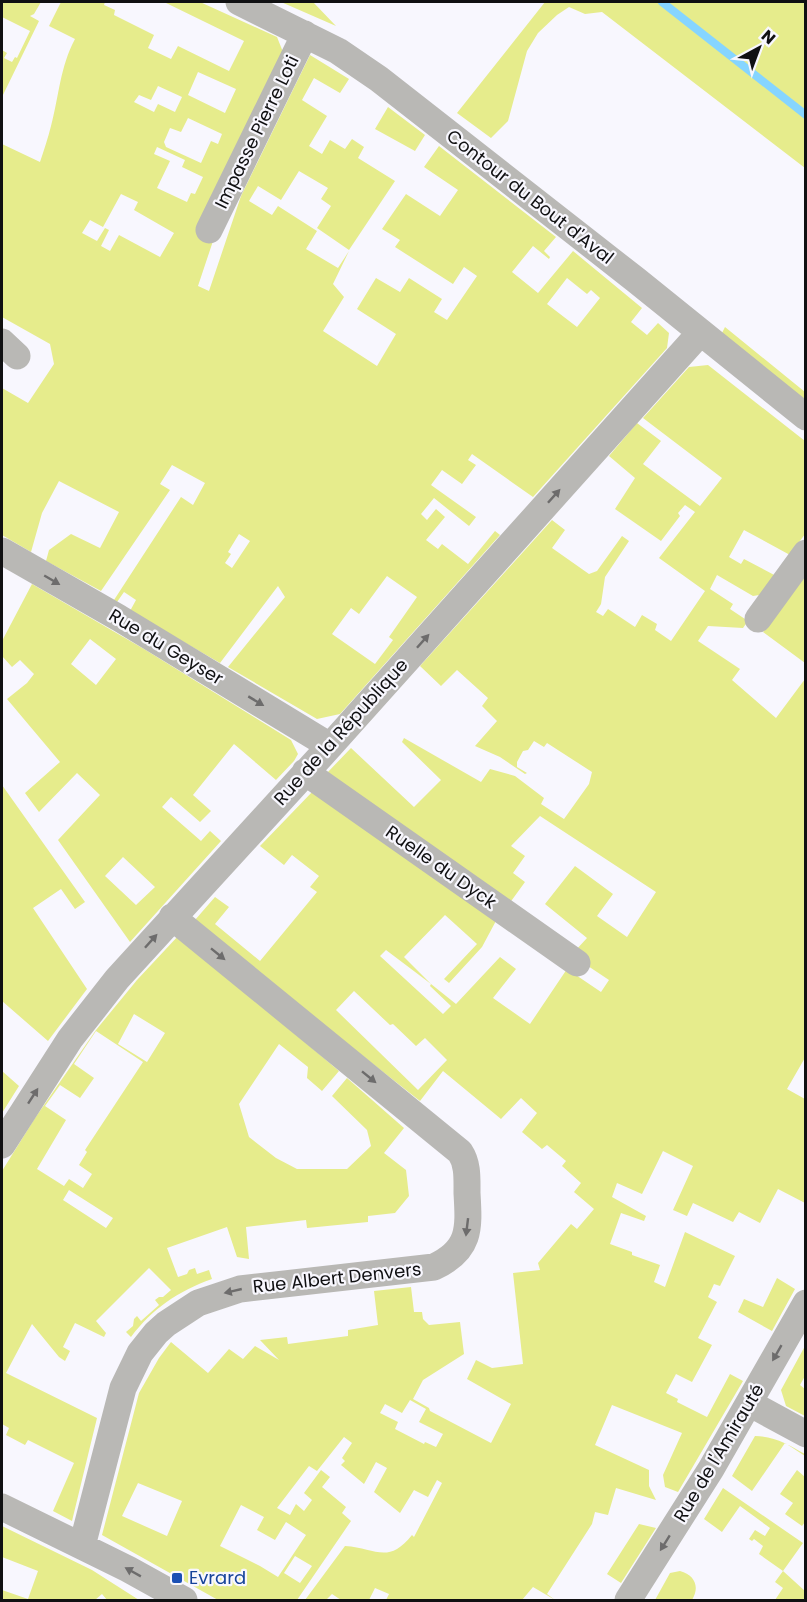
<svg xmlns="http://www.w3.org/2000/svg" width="807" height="1602" font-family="Poppins,sans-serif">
	<rect width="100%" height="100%" fill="#f8f7fe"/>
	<path fill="#e6ec8c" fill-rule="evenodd" d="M 2,2 L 41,2 L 34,14 L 30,16 L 39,21 L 2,97 L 2,50 L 7,53 L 4,58 L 12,62 L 15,57 L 17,58 L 30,31 L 2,17 Z
		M 61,2 L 105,2 L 104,5 L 115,10 L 114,15 L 154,35 L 148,48 L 171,59 L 178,46 L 229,71 L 244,41 L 164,2 L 200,2 L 277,37 L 283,52 L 216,232 L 198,286 L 209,291 L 241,196 L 310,55 L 349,79 L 340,93 L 314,78 L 302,100 L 327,116 L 309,146 L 322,154 L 330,140 L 345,149 L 352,139 L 364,147 L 358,158 L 395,181 L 349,250 L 317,228 L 331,206 L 321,199 L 328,188 L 299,171 L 281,200 L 258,186 L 249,201 L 272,215 L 278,206 L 317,231 L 306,249 L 338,268 L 349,251 L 333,284 L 344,297 L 323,331 L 377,366 L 396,334 L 357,309 L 376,278 L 400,292 L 409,278 L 442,299 L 434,312 L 447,320 L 477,276 L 464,267 L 453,284 L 395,247 L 400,240 L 382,229 L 406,194 L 440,216 L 458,190 L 424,167 L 439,146 L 556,237 L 544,251 L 550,257 L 549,259 L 533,246 L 512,272 L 538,293 L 573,251 L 642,308 L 631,322 L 647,335 L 658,323 L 669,333 L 667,348 L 533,497 L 472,454 L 468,460 L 476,465 L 462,484 L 442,470 L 431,485 L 476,517 L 469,526 L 434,498 L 421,514 L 427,520 L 436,509 L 445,517 L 426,540 L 438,549 L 442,544 L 468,564 L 495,531 L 500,535 L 340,714 L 317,719 L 228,667 L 285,597 L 278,586 L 220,663 L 130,611 L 136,600 L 124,592 L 117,602 L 114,600 L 181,497 L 193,505 L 205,483 L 172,465 L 160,484 L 170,490 L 101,591 L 46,561 L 49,550 L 71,534 L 100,548 L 119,512 L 59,481 L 42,513 L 31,552 L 2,535 L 2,388 L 28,403 L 54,364 L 50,344 L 2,317 L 2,144 L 40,162 C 44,150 48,138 51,126 C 59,96 60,67 75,39 L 49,26 ZM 198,72 L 236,89 L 225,113 L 188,95 ZM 158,86 L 182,97 L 175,112 L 158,104 L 154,112 L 134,102 L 139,95 L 151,100 ZM 188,118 L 222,134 L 218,144 L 211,141 L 201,163 L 166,147 L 164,142 L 170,128 L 181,132 ZM 157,147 L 185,160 L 182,167 L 203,177 L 195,194 L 191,193 L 187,202 L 157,188 L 170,161 L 154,154 ZM 121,194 L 138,202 L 134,210 L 174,233 L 160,257 L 119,235 L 110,251 L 101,246 L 109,230 L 105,228 L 97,241 L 82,233 L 90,220 L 103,227 ZM 567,278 L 587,294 L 591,290 L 600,298 L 577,327 L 547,304 ZM 239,534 L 250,541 L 232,568 L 225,563 L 231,554 L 228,552 ZM 387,576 L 417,597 L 389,637 L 393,640 L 375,664 L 332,634 L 351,608 L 359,614 Z
		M 281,2 L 313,2 L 336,26 Z
		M 545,2 L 805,2 L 805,168 L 602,12 L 585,14 L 569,7 L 557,15 L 538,33 L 527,51 L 508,121 L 491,138 L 457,113 Z
		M 388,107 L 425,135 L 415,151 L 375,129 Z
		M 725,327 L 805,392 L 805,405 L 721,335 Z
		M 708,365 L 805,441 L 805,534 L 790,555 L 744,530 L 729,557 L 741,564 L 744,559 L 778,577 L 765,594 L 753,596 L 717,575 L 710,589 L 733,604 L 730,609 L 748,621 L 743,628 L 708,626 L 698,641 L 740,669 L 732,680 L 776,718 L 805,679 L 806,1056 L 787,1089 L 805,1099 L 805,1203 L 778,1189 L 760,1223 L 739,1212 L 733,1222 L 693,1203 L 687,1216 L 673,1210 L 693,1166 L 663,1151 L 642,1194 L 617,1183 L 612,1197 L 646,1216 L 644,1221 L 621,1213 L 610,1244 L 632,1252 L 632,1255 L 660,1265 L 654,1282 L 665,1287 L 685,1232 L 735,1256 L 720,1286 L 714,1284 L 708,1297 L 717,1302 L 698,1338 L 712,1345 L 692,1382 L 676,1374 L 666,1393 L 678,1399 L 677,1402 L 707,1417 L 730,1374 L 743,1381 L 678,1492 L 665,1487 L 663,1475 L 682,1433 L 612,1405 L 595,1445 L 649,1470 L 649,1486 L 656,1500 L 616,1488 L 608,1515 L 595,1512 L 592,1524 L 547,1594 L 555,1600 L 533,1587 L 522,1600 L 386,1600 L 389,1594 L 375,1588 L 369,1600 L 341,1600 L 332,1594 L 326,1600 L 305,1600 L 345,1546 C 376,1548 388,1565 412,1535 L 414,1537 L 442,1483 L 437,1480 L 428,1497 L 414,1490 L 400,1513 L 374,1492 L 387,1468 L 376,1462 L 364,1484 L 341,1465 L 345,1461 L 342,1458 L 352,1443 L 344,1437 L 317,1471 L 309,1466 L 277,1508 L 290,1515 L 296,1504 L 304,1511 L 312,1500 L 304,1493 L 321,1470 L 330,1477 L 322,1487 L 346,1507 L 342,1513 L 351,1521 L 297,1600 L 218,1600 L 102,1535 L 139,1393 L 159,1358 L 171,1342 L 208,1373 L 229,1349 L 243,1359 L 255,1346 L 279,1360 L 260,1340 L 287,1337 L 288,1344 L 348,1336 L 348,1330 L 378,1325 L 374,1291 L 411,1287 L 414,1312 L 422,1312 L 423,1319 L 429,1325 L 460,1322 L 464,1354 L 423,1380 L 413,1399 L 429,1408 L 430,1411 L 491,1443 L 511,1404 L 467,1379 L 476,1360 L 492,1368 L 523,1364 L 513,1273 L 540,1270 L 538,1263 L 571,1224 L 577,1229 L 594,1209 L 574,1192 L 581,1183 L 562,1166 L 566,1161 L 547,1145 L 542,1149 L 522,1132 L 537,1113 L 521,1098 L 501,1119 L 443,1071 L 420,1101 L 317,1020 L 195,920 L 215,897 L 229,907 L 215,924 L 260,961 L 317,892 L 310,887 L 319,876 L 292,855 L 284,865 L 260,846 L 314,790 L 497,919 L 482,947 L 449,983 L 444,979 L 477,944 L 445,915 L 404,957 L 431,984 L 456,1004 L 500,957 L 516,969 L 493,998 L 530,1024 L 567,969 L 601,992 L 609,980 L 588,966 L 575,951 L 587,938 L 545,904 L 575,866 L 613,894 L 597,916 L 627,937 L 656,892 L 540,816 L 511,846 L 525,856 L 513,873 L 525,882 L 509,904 L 326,774 L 351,748 L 414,807 L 441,780 L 402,742 L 404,738 L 481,782 L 490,769 L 515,776 L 544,798 L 541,804 L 564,819 L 589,784 L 592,772 L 547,743 L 544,747 L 534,741 L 528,750 L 523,751 L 517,762 L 517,767 L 527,773 L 525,774 L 500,757 L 475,746 L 497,721 L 482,706 L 488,698 L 457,670 L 441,686 L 420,666 L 552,520 L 565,530 L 552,548 L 589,574 L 597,571 L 622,536 L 629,541 L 605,577 L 601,604 L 596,612 L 603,616 L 608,609 L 635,627 L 642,615 L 657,624 L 655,630 L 671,641 L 705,591 L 659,558 L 695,512 L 685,505 L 678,513 L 680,516 L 661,541 L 615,509 L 635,478 L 609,456 L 637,423 L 661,441 L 643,464 L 700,506 L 722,478 L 643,418 L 689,367 ZM 386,950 L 431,984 L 430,986 L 451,1006 L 443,1014 L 380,956 ZM 354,991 L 390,1025 L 393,1024 L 416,1046 L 425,1038 L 447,1060 L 418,1090 L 336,1010 ZM 410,1400 L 426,1409 L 419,1422 L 443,1434 L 436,1447 L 425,1442 L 424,1444 L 395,1429 L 398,1422 L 380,1413 L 385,1404 L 402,1413 ZM 138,1483 L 182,1501 L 167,1536 L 122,1516 ZM 241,1505 L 264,1517 L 257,1530 L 275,1540 L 286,1522 L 306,1535 L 278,1577 L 260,1566 L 220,1546 ZM 295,1556 L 312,1566 L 300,1583 L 284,1573 Z
		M 805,572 L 805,663 L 763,632 Z
		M 32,584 L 144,649 L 291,740 L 298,754 L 294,761 L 276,780 L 234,744 L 193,795 L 211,811 L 200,822 L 171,797 L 162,807 L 201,841 L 210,831 L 221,841 L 130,942 L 58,840 L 100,795 L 77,773 L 39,812 L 25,793 L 60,762 L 7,699 L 27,683 L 34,674 L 20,660 L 12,667 L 2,656 L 2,641 ZM 90,639 L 116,659 L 96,685 L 71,664 ZM 123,857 L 155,887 L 136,905 L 105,876 Z
		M 2,785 L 85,902 L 75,909 L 61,889 L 33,908 L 87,989 L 48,1041 L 2,1001 Z
		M 179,935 L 339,1071 L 322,1091 L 307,1078 L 308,1067 L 279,1044 L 239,1104 L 249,1137 L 276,1158 L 297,1169 L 347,1169 L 371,1146 L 367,1130 L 332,1096 L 347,1078 L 404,1128 L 384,1153 L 406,1170 L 409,1196 L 395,1213 L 368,1216 L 368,1222 L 307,1228 L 306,1220 L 246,1227 L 249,1259 L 237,1257 L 227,1227 L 167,1248 L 178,1277 L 187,1274 L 189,1270 L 195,1268 L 197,1274 L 209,1270 L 212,1279 C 178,1291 152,1309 131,1337 L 126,1332 L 133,1326 L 134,1319 L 137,1316 L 141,1321 L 159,1305 L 155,1300 L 159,1297 L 163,1297 L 171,1290 L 149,1268 L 96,1321 L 106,1333 L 104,1337 L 75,1323 L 63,1347 L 70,1351 L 65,1361 L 59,1357 L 32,1324 L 6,1373 L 97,1418 L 72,1521 L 53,1511 L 74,1463 L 28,1440 L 25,1445 L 6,1435 L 9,1428 L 2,1424 L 2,1171 L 35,1118 L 96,1030 L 137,980 ZM 134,1014 L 165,1033 L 147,1062 L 118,1044 ZM 96,1031 L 143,1062 L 85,1150 L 87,1152 L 79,1165 L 92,1174 L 83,1188 L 69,1179 L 64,1186 L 37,1169 L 66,1120 L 45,1106 L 60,1085 L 80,1098 L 94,1078 L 74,1064 ZM 69,1190 L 113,1218 L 106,1228 L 63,1200 Z
		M 2,1071 L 19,1086 L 2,1113 Z
		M 777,1278 L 795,1289 L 772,1331 L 738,1312 L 744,1299 L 763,1307 Z
		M 805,1346 L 805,1376 L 800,1385 L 805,1389 L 805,1416 L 786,1406 L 781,1390 Z
		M 755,1436 C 775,1436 789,1445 805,1454 L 805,1456 L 785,1443 L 752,1491 L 732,1476 Z
		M 797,1470 L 805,1477 L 805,1522 L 802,1526 L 785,1514 L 793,1503 L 780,1494 Z
		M 723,1488 L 803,1543 L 783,1571 L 805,1591 L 805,1600 L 775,1600 L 783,1588 L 775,1582 L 783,1571 L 759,1554 L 763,1546 L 754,1539 L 752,1541 L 749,1539 L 755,1530 L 765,1536 L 770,1528 L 740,1506 L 722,1532 L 704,1519 Z
		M 639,1524 L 656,1528 L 621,1583 L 607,1574 Z
		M 2,1526 L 92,1570 L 139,1600 L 107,1600 L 102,1594 L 95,1600 L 2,1600 L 2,1590 L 28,1599 L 38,1571 L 2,1557 L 3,1541 L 2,1539 Z
		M 680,1571 C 695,1575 700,1587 692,1600 L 655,1600 L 670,1573 Z"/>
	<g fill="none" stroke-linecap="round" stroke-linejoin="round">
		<path stroke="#86d5ff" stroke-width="8" d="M 662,2 L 806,115"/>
		<path stroke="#b9b8b5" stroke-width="27" d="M 239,2 L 338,51 L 379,79 L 636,280 L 806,417
			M 209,230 L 305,34
			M 2,342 L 17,356
			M 2,551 L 119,618 L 330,746
			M 758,619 L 806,553
			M 305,772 L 577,963
			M 2,1145 L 70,1039 L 117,979 L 330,746 L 700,333
			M 749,1403 L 806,1434
			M 2,1507 L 128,1569 L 184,1600
			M 82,1546 L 123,1388 L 140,1353 L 156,1333 L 166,1324 L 198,1303 L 240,1289 L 434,1267 C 471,1250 469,1228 467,1193 C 467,1178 468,1164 460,1152 L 172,917
			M 628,1600 L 711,1469 L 806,1303"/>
	</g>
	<defs><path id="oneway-solid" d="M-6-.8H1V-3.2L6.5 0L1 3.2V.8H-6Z" transform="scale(1.5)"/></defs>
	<g fill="#6d6c6c">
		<use href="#oneway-solid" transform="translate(554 496) rotate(-48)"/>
		<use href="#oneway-solid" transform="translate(52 580) rotate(30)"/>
		<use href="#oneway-solid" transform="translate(423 641) rotate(-48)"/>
		<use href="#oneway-solid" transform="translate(256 701) rotate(31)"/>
		<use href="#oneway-solid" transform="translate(151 941) rotate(-48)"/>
		<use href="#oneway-solid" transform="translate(218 954) rotate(39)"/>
		<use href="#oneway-solid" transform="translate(369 1077) rotate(39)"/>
		<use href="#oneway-solid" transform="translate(33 1096) rotate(-57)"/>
		<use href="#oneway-solid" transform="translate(467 1227) rotate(97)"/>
		<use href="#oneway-solid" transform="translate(233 1291) rotate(167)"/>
		<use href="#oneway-solid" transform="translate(777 1353) rotate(120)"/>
		<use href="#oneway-solid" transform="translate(665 1543) rotate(122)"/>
		<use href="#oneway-solid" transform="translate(133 1572) rotate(-151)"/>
	</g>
	<rect fill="#1a4fb4" stroke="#f8f7fe" stroke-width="2" x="171" y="1572" width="12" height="12" rx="3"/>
	<g text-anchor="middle" stroke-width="4.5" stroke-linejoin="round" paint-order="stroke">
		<g font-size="18" fill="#101012" stroke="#f8f7fe">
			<text transform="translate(257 132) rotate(-64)" y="6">Impasse Pierre Loti</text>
			<text transform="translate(530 197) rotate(38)" y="6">Contour du Bout d'Aval</text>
			<text transform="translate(166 647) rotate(31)" y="6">Rue du Geyser</text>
			<text transform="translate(341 732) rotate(-48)" y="6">Rue de la République</text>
			<text transform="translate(441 867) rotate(35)" y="6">Ruelle du Dyck</text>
			<text transform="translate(337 1278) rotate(-6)" y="6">Rue Albert Denvers</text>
			<text transform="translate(719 1453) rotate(-59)" y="6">Rue de l'Amirauté</text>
		</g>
		<g font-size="18" fill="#164399" stroke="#f8f7fe" text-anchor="start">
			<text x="189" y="1584">Evrard</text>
		</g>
	</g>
	<rect width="807" height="1602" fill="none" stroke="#101012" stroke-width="6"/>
	<g transform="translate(759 48) rotate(41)" stroke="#f8f7fe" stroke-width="4.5" paint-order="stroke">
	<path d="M0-4.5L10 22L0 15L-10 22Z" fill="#101012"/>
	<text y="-9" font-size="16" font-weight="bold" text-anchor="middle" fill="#101012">N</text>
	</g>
</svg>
